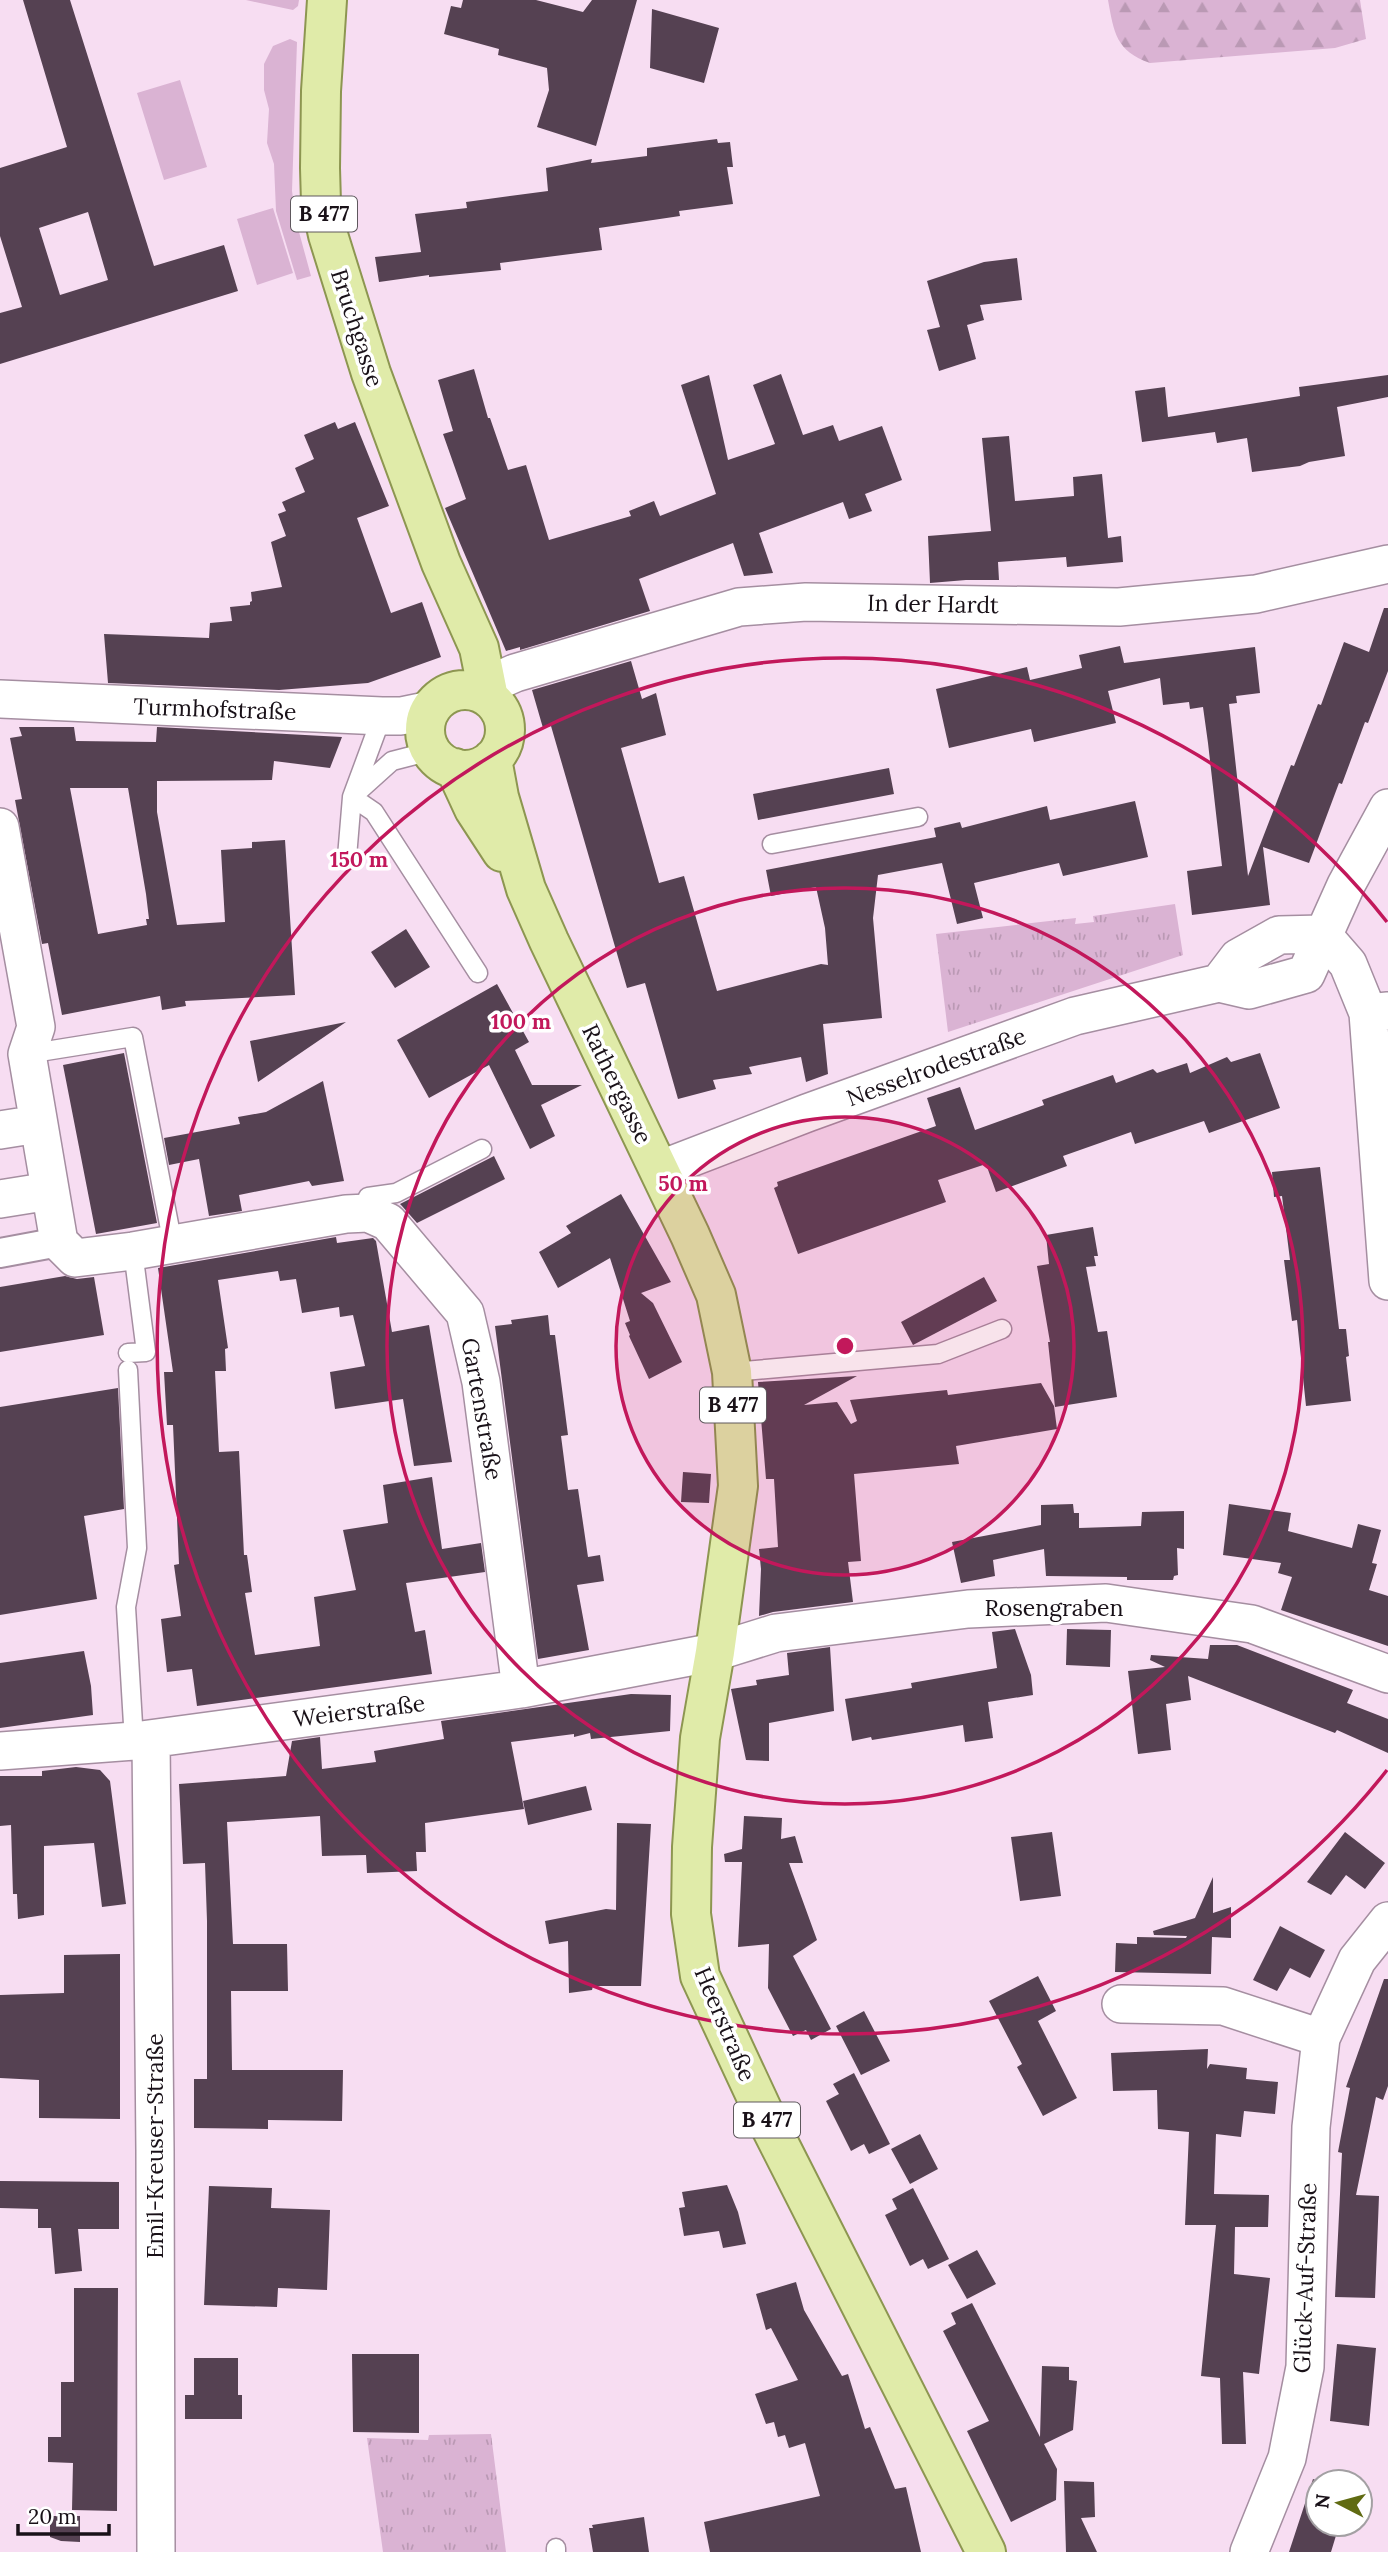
<svg xmlns="http://www.w3.org/2000/svg" width="1388" height="2552" font-family="Lora,serif">
	<defs>
		<pattern id="forest-firs" width="22" height="20" patternUnits="userSpaceOnUse" patternTransform="scale(1.75)"><rect width="22" height="20" fill="#dab3d3"/><path d="M5 1l3.5 6h-7zM16 11l3.5 6h-7z" fill="#ba99b4"/></pattern>
		<pattern id="park-tufts" width="24" height="20" patternUnits="userSpaceOnUse" patternTransform="scale(1.75)"><rect width="24" height="20" fill="#dab3d3"/><path d="M3 7l-1-3M5 7V3M7 7l1-3M15 17l-1-3M17 17v-4M19 17l1-3" fill="none" stroke="#ba99b4"/></pattern>
	</defs>
	<rect width="100%" height="100%" fill="#f7ddf2"/>
	<path fill="#dab3d3" d="M 246,0 L 299,0 L 298,6 L 293,10 Z
		M 290,39 L 297,42 L 292,191 L 296,221 L 311,276 L 297,280 L 276,211 L 274,164 L 267,143 L 269,109 L 264,90 L 264,64 L 273,46 Z
		M 180,80 L 207,167 L 164,180 L 137,93 Z
		M 273,208 L 293,273 L 257,285 L 237,219 Z"/>
	<path fill="url(#forest-firs)" d="M 1108,0 L 1360,0 L 1366,39 L 1335,48 L 1150,63 C 1116,51 1114,33 1108,0 Z"/>
	<path fill="url(#park-tufts)" d="M 1175,904 L 1183,955 L 948,1032 L 936,934 L 1076,918 L 1075,924 L 1094,922 L 1093,916 Z
		M 491,2434 L 506,2552 L 383,2552 L 367,2438 L 428,2440 L 429,2435 Z"/>
	<path fill="#554152" fill-rule="evenodd" d="M 23,0 L 70,0 L 154,266 L 224,245 L 238,291 L 0,364 L 0,313 L 22,307 L 0,236 L 0,168 L 67,147 ZM 88,212 L 108,280 L 60,295 L 39,228 Z
		M 463,0 L 536,0 L 583,12 L 592,0 L 637,0 L 596,146 L 537,127 L 549,90 L 547,68 L 498,55 L 499,49 L 444,34 L 451,6 L 461,8 Z
		M 652,9 L 719,28 L 704,83 L 650,68 Z
		M 717,139 L 718,143 L 730,142 L 733,167 L 727,167 L 733,204 L 679,211 L 680,216 L 599,228 L 602,250 L 500,263 L 501,270 L 429,277 L 429,275 L 379,282 L 375,257 L 421,252 L 415,214 L 467,208 L 466,202 L 548,191 L 546,168 L 592,159 L 591,163 L 647,156 L 647,148 Z
		M 1017,258 L 1022,300 L 980,305 L 984,320 L 967,325 L 976,359 L 939,371 L 927,330 L 940,327 L 927,281 L 984,262 Z
		M 474,369 L 488,418 L 490,418 L 508,470 L 526,465 L 549,540 L 631,516 L 629,511 L 654,501 L 660,516 L 716,494 L 681,385 L 709,375 L 728,460 L 775,444 L 753,385 L 781,374 L 803,435 L 833,425 L 839,441 L 882,426 L 902,480 L 865,494 L 872,511 L 849,519 L 843,502 L 759,533 L 773,573 L 744,576 L 733,543 L 639,579 L 650,611 L 520,650 L 520,647 L 506,651 L 445,508 L 466,499 L 443,434 L 453,431 L 438,380 Z
		M 1388,375 L 1388,397 L 1337,407 L 1345,456 L 1309,462 L 1300,466 L 1252,472 L 1247,438 L 1217,443 L 1215,432 L 1142,442 L 1135,391 L 1165,387 L 1168,417 L 1300,396 L 1299,387 Z
		M 335,422 L 338,429 L 355,422 L 389,506 L 357,518 L 391,613 L 422,602 L 441,657 L 368,683 L 279,690 L 108,683 L 104,634 L 209,638 L 210,623 L 232,621 L 230,607 L 250,605 L 250,602 L 252,601 L 251,592 L 282,587 L 271,542 L 286,536 L 278,514 L 286,511 L 282,502 L 305,492 L 295,468 L 314,459 L 304,435 Z
		M 1009,436 L 1015,501 L 1074,496 L 1073,477 L 1102,474 L 1108,538 L 1121,536 L 1123,562 L 1067,567 L 1066,557 L 998,562 L 999,580 L 966,580 L 930,583 L 928,536 L 991,531 L 982,438 Z
		M 1384,608 L 1388,608 L 1388,671 L 1368,723 L 1365,722 L 1342,784 L 1339,783 L 1309,863 L 1263,847 L 1270,905 L 1192,915 L 1187,871 L 1222,866 L 1208,743 L 1203,707 L 1190,709 L 1189,702 L 1163,705 L 1160,678 L 1108,691 L 1116,723 L 1034,742 L 1031,729 L 949,748 L 936,689 L 1027,667 L 1030,680 L 1082,668 L 1079,655 L 1120,646 L 1124,663 L 1255,647 L 1260,693 L 1236,696 L 1237,703 L 1229,704 L 1248,876 L 1291,765 L 1294,766 L 1318,704 L 1321,705 L 1344,642 L 1369,652 Z
		M 631,661 L 642,699 L 656,693 L 666,735 L 621,748 L 659,883 L 684,876 L 717,991 L 821,964 L 828,965 L 825,928 L 816,887 L 771,896 L 766,870 L 936,837 L 934,828 L 960,822 L 962,828 L 1047,806 L 1050,820 L 1135,801 L 1148,857 L 1063,876 L 1059,863 L 974,883 L 983,918 L 957,924 L 942,863 L 878,875 L 873,918 L 882,1018 L 823,1024 L 828,1074 L 806,1082 L 801,1057 L 749,1067 L 752,1074 L 713,1080 L 716,1089 L 678,1099 L 645,983 L 627,988 L 551,726 L 543,728 L 532,690 Z
		M 19,727 L 74,727 L 76,741 L 156,742 L 157,727 L 342,737 L 330,768 L 274,761 L 272,780 L 157,781 L 157,812 L 177,925 L 225,922 L 221,850 L 252,848 L 252,842 L 285,840 L 295,995 L 185,1001 L 186,1006 L 162,1010 L 160,996 L 62,1015 L 48,943 L 42,944 L 15,800 L 22,799 L 10,738 L 22,736 ZM 70,788 L 128,788 L 146,894 L 149,919 L 146,919 L 147,925 L 98,934 Z
		M 889,768 L 894,794 L 758,820 L 753,794 Z
		M 406,929 L 430,967 L 395,988 L 371,952 Z
		M 497,984 L 529,1042 L 515,1050 L 532,1085 L 582,1085 L 541,1105 L 555,1136 L 530,1149 L 489,1065 L 429,1098 L 397,1040 Z
		M 346,1022 L 258,1082 L 250,1041 Z
		M 124,1053 L 157,1223 L 96,1234 L 63,1065 Z
		M 1260,1053 L 1280,1108 L 1209,1133 L 1204,1121 L 1135,1144 L 1131,1132 L 1063,1156 L 1067,1166 L 996,1192 L 986,1164 L 938,1180 L 946,1202 L 798,1254 L 774,1188 L 778,1186 L 777,1182 L 936,1126 L 927,1098 L 960,1087 L 975,1130 L 1044,1105 L 1042,1100 L 1113,1075 L 1116,1083 L 1153,1069 L 1157,1073 L 1187,1063 L 1190,1073 L 1227,1057 L 1231,1062 Z
		M 323,1081 L 344,1181 L 312,1186 L 309,1181 L 239,1195 L 242,1211 L 209,1216 L 199,1159 L 169,1165 L 164,1138 L 240,1124 L 238,1117 L 266,1112 Z
		M 494,1156 L 505,1179 L 417,1223 L 402,1206 L 400,1204 Z
		M 1320,1167 L 1339,1329 L 1346,1329 L 1349,1356 L 1346,1357 L 1351,1401 L 1306,1406 L 1297,1320 L 1292,1321 L 1284,1260 L 1290,1260 L 1282,1196 L 1274,1197 L 1272,1172 Z
		M 621,1194 L 671,1282 L 641,1293 L 653,1303 L 682,1362 L 649,1379 L 629,1336 L 630,1335 L 625,1323 L 630,1321 L 610,1258 L 558,1288 L 539,1252 L 571,1233 L 566,1226 Z
		M 1093,1227 L 1098,1256 L 1094,1256 L 1096,1266 L 1086,1267 L 1098,1332 L 1107,1331 L 1117,1397 L 1055,1407 L 1048,1342 L 1050,1342 L 1037,1266 L 1049,1264 L 1046,1235 Z
		M 336,1237 L 337,1243 L 373,1238 L 376,1241 L 392,1332 L 429,1325 L 452,1462 L 414,1466 L 403,1399 L 335,1409 L 330,1372 L 365,1366 L 353,1315 L 340,1317 L 339,1307 L 302,1313 L 296,1279 L 280,1281 L 278,1271 L 218,1280 L 228,1348 L 225,1349 L 226,1371 L 215,1371 L 219,1452 L 239,1451 L 244,1555 L 247,1555 L 252,1592 L 245,1593 L 255,1655 L 320,1646 L 314,1597 L 356,1590 L 343,1530 L 388,1523 L 383,1485 L 432,1477 L 442,1549 L 481,1543 L 485,1572 L 406,1583 L 415,1632 L 425,1630 L 432,1674 L 197,1706 L 192,1669 L 167,1672 L 161,1619 L 181,1616 L 174,1565 L 179,1564 L 173,1425 L 167,1425 L 164,1372 L 173,1372 L 158,1268 Z
		M 65,1276 L 77,1279 L 94,1277 L 104,1335 L 0,1352 L 0,1287 Z
		M 984,1277 L 997,1301 L 913,1345 L 901,1322 Z
		M 548,1315 L 550,1335 L 555,1335 L 568,1435 L 561,1436 L 568,1490 L 578,1489 L 588,1557 L 600,1555 L 604,1581 L 577,1585 L 589,1650 L 538,1659 L 495,1326 L 512,1324 L 511,1320 Z
		M 857,1376 L 804,1405 L 837,1402 L 851,1424 L 857,1421 L 850,1400 L 947,1390 L 948,1395 L 1041,1383 L 1054,1406 L 1057,1429 L 956,1446 L 959,1464 L 854,1474 L 861,1561 L 848,1562 L 853,1602 L 773,1612 L 759,1616 L 761,1569 L 759,1549 L 778,1547 L 774,1479 L 766,1479 L 758,1382 Z
		M 118,1388 L 124,1509 L 84,1516 L 97,1599 L 0,1615 L 0,1407 Z
		M 683,1472 L 711,1474 L 709,1503 L 681,1502 Z
		M 1073,1504 L 1074,1513 L 1079,1513 L 1079,1528 L 1141,1526 L 1142,1512 L 1184,1511 L 1184,1549 L 1177,1548 L 1178,1575 L 1174,1576 L 1173,1580 L 1127,1580 L 1127,1577 L 1046,1576 L 1044,1549 L 993,1560 L 995,1576 L 961,1583 L 952,1542 L 1041,1525 L 1041,1505 Z
		M 1229,1504 L 1291,1513 L 1288,1531 L 1352,1548 L 1358,1524 L 1381,1530 L 1372,1563 L 1377,1564 L 1369,1590 L 1388,1596 L 1388,1646 L 1281,1610 L 1292,1577 L 1278,1573 L 1281,1563 L 1223,1555 Z
		M 1015,1629 L 1031,1675 L 1033,1695 L 988,1702 L 993,1738 L 965,1742 L 963,1725 L 872,1740 L 871,1737 L 852,1741 L 845,1699 L 912,1688 L 911,1683 L 997,1668 L 992,1632 Z
		M 1067,1629 L 1111,1630 L 1110,1667 L 1066,1665 Z
		M 1210,1645 L 1237,1645 L 1353,1690 L 1347,1703 L 1388,1719 L 1388,1753 L 1337,1730 L 1335,1733 L 1188,1676 L 1191,1700 L 1166,1704 L 1171,1750 L 1138,1754 L 1128,1671 L 1165,1667 L 1150,1660 L 1151,1655 L 1208,1659 Z
		M 830,1647 L 834,1711 L 769,1723 L 769,1761 L 746,1760 L 731,1689 L 757,1685 L 756,1680 L 789,1675 L 787,1653 Z
		M 84,1651 L 91,1686 L 93,1715 L 0,1728 L 0,1663 Z
		M 631,1694 L 671,1695 L 670,1731 L 591,1739 L 590,1733 L 574,1737 L 574,1734 L 511,1742 L 524,1809 L 425,1823 L 426,1852 L 416,1852 L 417,1871 L 367,1873 L 366,1855 L 322,1856 L 320,1816 L 227,1822 L 233,1944 L 287,1944 L 288,1991 L 231,1991 L 232,2070 L 343,2070 L 342,2121 L 268,2120 L 268,2129 L 194,2128 L 194,2079 L 207,2079 L 207,1921 L 205,1863 L 183,1864 L 179,1784 L 286,1776 L 292,1741 L 320,1737 L 322,1769 L 376,1762 L 374,1751 L 444,1739 L 441,1721 Z
		M 76,1767 L 100,1770 L 110,1781 L 126,1904 L 102,1907 L 94,1843 L 44,1846 L 44,1915 L 18,1919 L 17,1894 L 13,1894 L 11,1825 L 0,1826 L 0,1776 L 42,1776 L 42,1771 Z
		M 586,1786 L 592,1810 L 528,1825 L 523,1801 Z
		M 744,1816 L 782,1818 L 781,1839 L 795,1836 L 803,1863 L 789,1863 L 817,1940 L 793,1956 L 831,2029 L 811,2040 L 806,2030 L 793,2036 L 768,1988 L 769,1944 L 738,1947 L 742,1862 L 725,1862 L 724,1854 L 742,1849 Z
		M 617,1823 L 651,1824 L 641,1986 L 593,1986 L 592,1990 L 569,1993 L 568,1941 L 549,1944 L 545,1921 L 606,1909 L 616,1910 Z
		M 1052,1832 L 1061,1896 L 1020,1901 L 1011,1837 Z
		M 1345,1832 L 1385,1863 L 1365,1889 L 1346,1875 L 1331,1895 L 1307,1882 Z
		M 1213,1877 L 1213,1913 L 1231,1907 L 1231,1938 L 1212,1937 L 1211,1974 L 1115,1972 L 1116,1943 L 1137,1944 L 1137,1937 L 1186,1938 L 1187,1936 L 1154,1935 L 1153,1931 L 1195,1918 Z
		M 1280,1926 L 1325,1950 L 1310,1978 L 1290,1968 L 1277,1991 L 1253,1980 Z
		M 120,1954 L 120,2119 L 39,2118 L 39,2080 L 0,2078 L 0,1995 L 64,1993 L 64,1955 Z
		M 1038,1976 L 1056,2011 L 1038,2021 L 1077,2098 L 1043,2116 L 1017,2067 L 1022,2064 L 989,2001 Z
		M 1384,1979 L 1388,1979 L 1388,2086 L 1383,2100 L 1376,2097 L 1356,2195 L 1379,2196 L 1375,2298 L 1335,2297 L 1342,2153 L 1338,2152 L 1350,2088 L 1346,2087 Z
		M 864,2011 L 890,2061 L 861,2075 L 836,2026 Z
		M 1208,2049 L 1207,2069 L 1210,2064 L 1247,2068 L 1246,2079 L 1278,2082 L 1275,2114 L 1244,2111 L 1241,2137 L 1216,2134 L 1214,2194 L 1269,2195 L 1268,2227 L 1235,2227 L 1234,2274 L 1270,2278 L 1259,2374 L 1243,2372 L 1246,2444 L 1222,2444 L 1220,2378 L 1201,2376 L 1216,2225 L 1185,2225 L 1189,2132 L 1158,2129 L 1157,2090 L 1113,2091 L 1111,2053 Z
		M 854,2073 L 890,2144 L 869,2154 L 864,2144 L 851,2151 L 826,2101 L 839,2094 L 833,2084 Z
		M 920,2134 L 938,2169 L 910,2184 L 891,2149 Z
		M 0,2181 L 119,2182 L 119,2229 L 78,2229 L 82,2271 L 55,2274 L 51,2228 L 38,2228 L 38,2209 L 0,2208 Z
		M 727,2185 L 738,2212 L 746,2244 L 723,2248 L 719,2231 L 684,2236 L 679,2208 L 685,2207 L 682,2192 Z
		M 209,2186 L 272,2188 L 271,2208 L 330,2210 L 327,2290 L 278,2288 L 277,2307 L 204,2305 Z
		M 913,2188 L 949,2259 L 928,2269 L 923,2259 L 910,2266 L 885,2215 L 897,2209 L 892,2199 Z
		M 977,2250 L 996,2284 L 967,2299 L 948,2265 Z
		M 796,2282 L 804,2310 L 842,2376 L 848,2374 L 865,2429 L 870,2427 L 895,2489 L 906,2487 L 921,2552 L 710,2552 L 704,2522 L 820,2496 L 805,2443 L 789,2448 L 785,2435 L 778,2437 L 774,2422 L 766,2424 L 755,2394 L 798,2380 L 771,2328 L 766,2330 L 756,2294 Z
		M 74,2288 L 118,2288 L 117,2511 L 72,2510 L 73,2463 L 48,2462 L 48,2437 L 61,2437 L 61,2382 L 74,2382 Z
		M 972,2303 L 1040,2437 L 1042,2366 L 1069,2367 L 1069,2380 L 1077,2381 L 1073,2430 L 1044,2444 L 1057,2469 L 1056,2500 L 1011,2522 L 967,2431 L 989,2421 L 943,2331 L 956,2324 L 951,2313 Z
		M 1337,2344 L 1376,2348 L 1369,2426 L 1330,2421 Z
		M 352,2354 L 419,2354 L 419,2433 L 353,2432 Z
		M 194,2358 L 238,2358 L 238,2395 L 242,2395 L 242,2419 L 185,2419 L 185,2395 L 194,2395 Z
		M 1313,2479 L 1321,2482 L 1318,2482 L 1318,2524 L 1340,2524 L 1338,2529 L 1331,2552 L 1289,2552 Z
		M 1064,2481 L 1094,2482 L 1095,2517 L 1081,2518 L 1097,2552 L 1066,2552 Z
		M 50,2516 L 80,2516 L 80,2542 L 61,2541 L 50,2537 Z
		M 644,2517 L 649,2552 L 593,2552 L 589,2528 L 593,2528 L 592,2525 Z"/>
	<g fill="none" stroke-linecap="round" stroke-linejoin="round">
		<defs>
			<path id="service" d="M 382,716 L 352,797 L 374,812 L 478,973
				M 772,844 L 918,817
				M 347,857 L 352,797 L 392,761 L 431,751
				M 27,1054 L 133,1037 L 173,1245
				M 368,1213 L 368,1197 L 396,1193 L 482,1149
				M 128,1353 L 146,1352 L 133,1251
				M 128,1370 L 137,1548 L 126,1607 L 134,1741
				M 732,1372 L 938,1354 L 1002,1329
				M 556,2548 L 556,2552"/>
			<path id="pedestrian" d="M 0,1253 L 59,1242"/>
			<path id="minor" d="M 486,686 L 515,673 L 739,607 L 806,602 L 1119,607 L 1256,594 L 1388,564
				M 0,699 L 382,716 L 401,716 L 430,710
				M 0,827 L 36,1027 L 27,1054 L 59,1242 L 75,1258 L 133,1251 L 346,1214 L 368,1213 L 388,1222 L 465,1313 L 481,1382 L 521,1689
				M 1322,934 L 1348,964 L 1368,1013 L 1388,1011
				M 1219,983 L 1238,958 L 1279,935 L 1322,934
				M 1368,1013 L 1388,1281
				M 0,1130 L 38,1124
				M 659,1170 L 807,1113 L 1075,1016 L 1219,983 L 1249,990 L 1306,974 L 1346,885 L 1388,808
				M 0,1199 L 50,1191
				M 151,1739 L 155,2150 L 156,2552
				M 0,1751 L 134,1741 L 521,1689 L 715,1652 L 776,1633 L 968,1609 L 1106,1603 L 1252,1624 L 1388,1674
				M 1121,2004 L 1223,2006 L 1321,2038
				M 1249,2552 L 1287,2458 L 1305,2367 L 1311,2127 L 1321,2038 L 1357,1960 L 1388,1921"/>
			<path id="primary" d="M 327,0 L 321,91 L 320,168 L 321,203 L 328,235 L 371,373 L 441,563 L 479,648 L 489,698
				M425 730a40 40 0 1 1 80 0a40 40 0 1 1-80 0Z
				M 492,759 L 499,797 L 526,889 L 549,941 L 690,1235 L 716,1295 L 732,1372 L 738,1486 L 715,1652 L 700,1738 L 692,1847 L 691,1914 L 700,1976 L 768,2122 L 986,2552
				M 455,768 L 474,809 L 502,852"/>
		</defs>
		<use href="#service" stroke="#a58ea1" stroke-width="21"/>
		<use href="#pedestrian" stroke="#a58ea1" stroke-width="32"/>
		<use href="#minor" stroke="#a58ea1" stroke-width="40"/>
		<use href="#primary" stroke="#8d9651" stroke-width="42"/>
		<use href="#service" stroke="#fff" stroke-width="18"/>
		<use href="#pedestrian" stroke="#fff" stroke-width="28"/>
		<use href="#minor" stroke="#fff" stroke-width="37"/>
		<use href="#primary" stroke="#e0eba9" stroke-width="38"/>
	</g>
	<circle cx="845" cy="1346" r="229" fill="#c2185b" fill-opacity=".12"/>
	<g fill="none" stroke="#c2185b" stroke-width="3.5">
		<circle cx="845" cy="1346" r="229"/>
		<circle cx="845" cy="1346" r="458"/>
		<path d="M1387 1770A688 688 0 1 1 1387 922"/>
	</g>
	<g text-anchor="middle" stroke-width="7" stroke-linejoin="round" paint-order="stroke">
		<g fill="#fff" stroke="#5e585d" stroke-width="2">
			<rect x="291" y="196.5" width="66" height="35" rx="5"/>
			<rect x="700" y="1387.5" width="66" height="35" rx="5"/>
			<rect x="734" y="2102.5" width="66" height="35" rx="5"/>
		</g>
		<g font-size="21" font-weight="bold" fill="#191118">
			<text x="324" y="221">B 477</text>
			<text x="733" y="1412">B 477</text>
			<text x="767" y="2127">B 477</text>
		</g>
		<g font-size="23" fill="#191118" stroke="#fff">
			<text transform="translate(357 328) rotate(72)" y="8">Bruchgasse</text>
			<text transform="translate(933 604) rotate(1)" y="8">In der Hardt</text>
			<text transform="translate(215 709) rotate(2)" y="8">Turmhofstraße</text>
			<text transform="translate(936 1067) rotate(-20)" y="8">Nesselrodestraße</text>
			<text transform="translate(617 1084) rotate(64)" y="8">Rathergasse</text>
			<text transform="translate(482 1409) rotate(80)" y="8">Gartenstraße</text>
			<text x="1054" y="1616">Rosengraben</text>
			<text transform="translate(359 1711) rotate(-7)" y="8">Weierstraße</text>
			<text transform="translate(725 2024) rotate(67)" y="8">Heerstraße</text>
			<text transform="translate(155 2146) rotate(-90)" y="8">Emil-Kreuser-Straße</text>
			<text transform="translate(1305 2278) rotate(-88)" y="8">Glück-Auf-Straße</text>
		</g>
	</g>
	<circle cx="845" cy="1346" r="10" fill="#c2185b" stroke="#fff" stroke-width="3.5"/>
	<g font-size="21" text-anchor="middle" font-weight="bold" fill="#c2185b" stroke="#fff" stroke-width="7" stroke-linejoin="round" paint-order="stroke">
		<text x="359" y="867">150 m</text>
		<text x="521" y="1029">100 m</text>
		<text x="683" y="1191">50 m</text>
	</g>
	<g transform="translate(1339 2503) rotate(276)"><circle r="33" fill="#ffffff" stroke="#a3a0a3" stroke-width="2"/>
	<path d="M0-5L12 26L0 18L-12 26Z" fill="#606b12"/>
	<text y="-10" font-size="19" font-weight="bold" text-anchor="middle" fill="#191118">N</text>
	</g>
	<path d="M18 2524v10h91v-10" fill="none" stroke="#191118" stroke-width="3.5"/>
	<text x="28" y="2524" font-size="21" fill="#191118" stroke="#ffffff" stroke-width="5" paint-order="stroke">20 m</text>
</svg>
